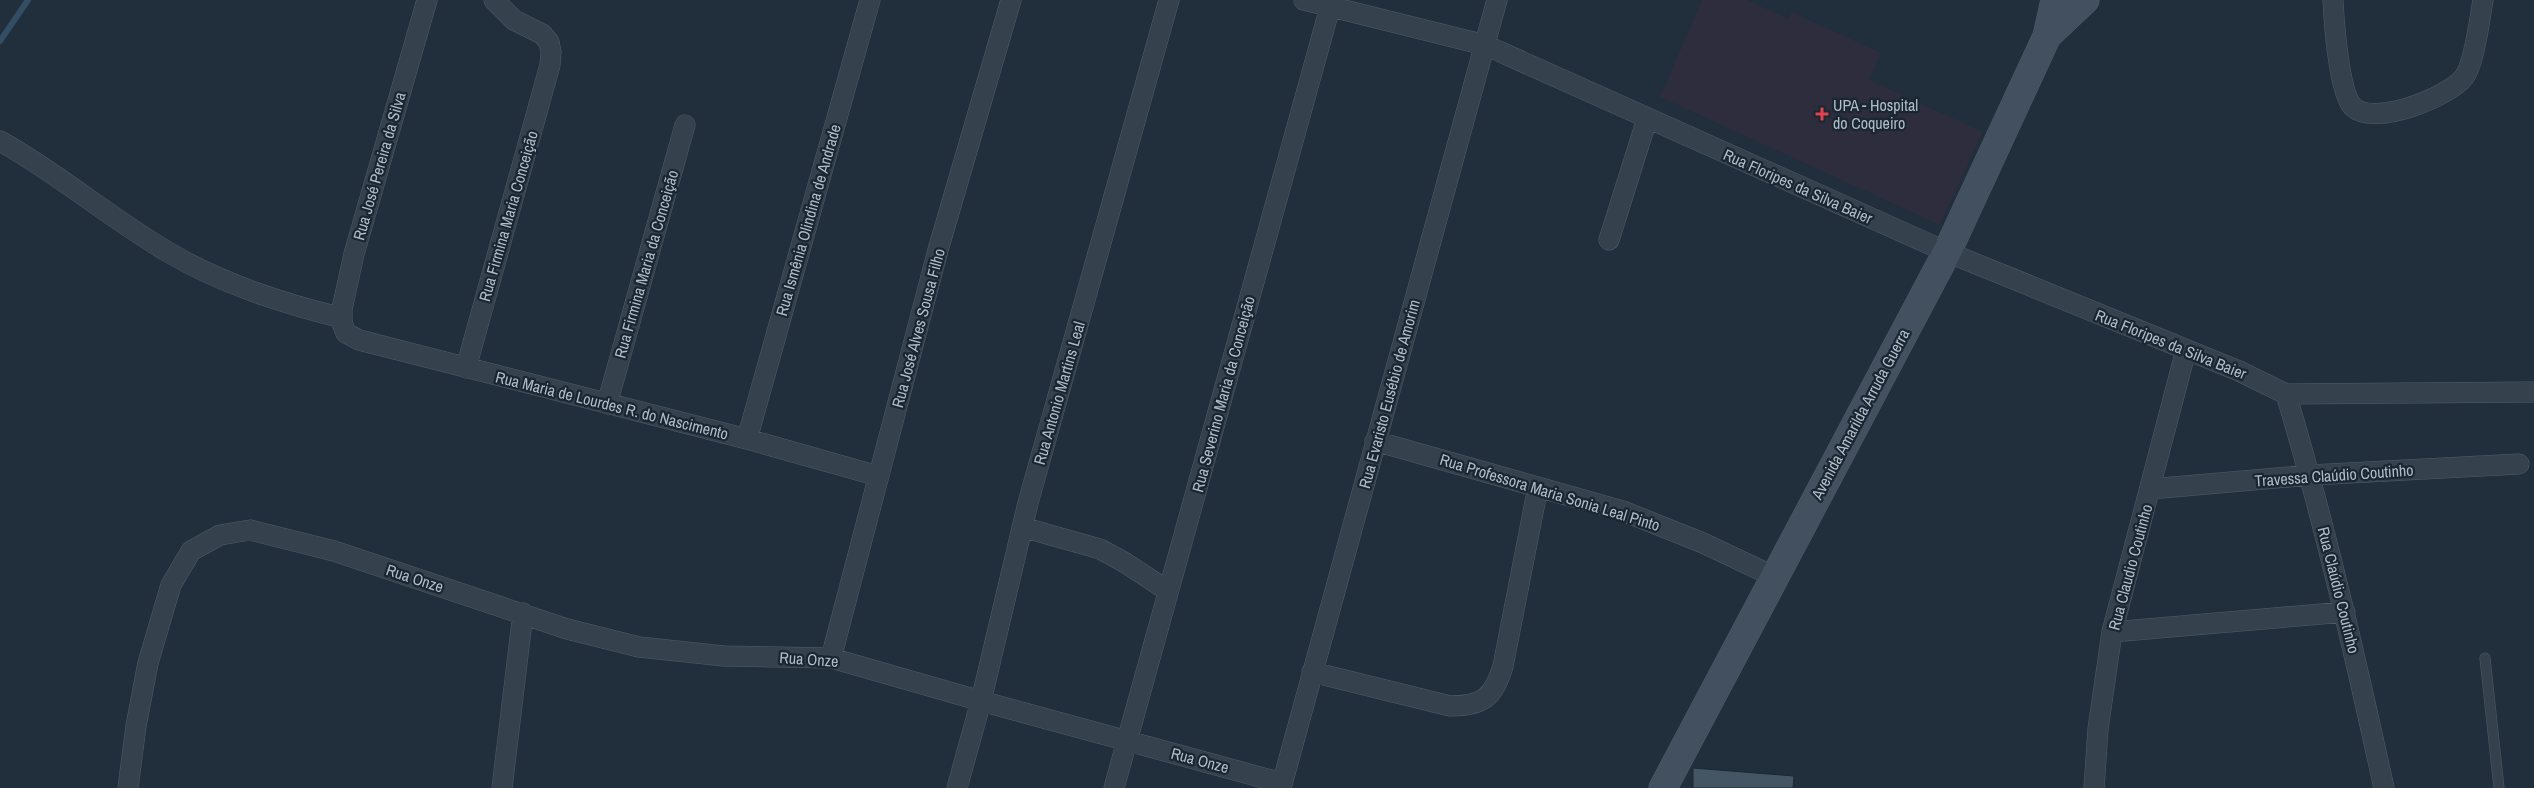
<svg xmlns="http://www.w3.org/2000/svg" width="2534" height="788" font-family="'Archivo Narrow',sans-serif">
	<rect width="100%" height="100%" fill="#212f3d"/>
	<path fill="#2d2d3d" d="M 1702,0 L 1747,0 L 1788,19 L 1792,12 L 1881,53 L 1869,80 L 1983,132 L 1940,225 L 1660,97 Z"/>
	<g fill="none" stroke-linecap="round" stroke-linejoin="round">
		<path stroke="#334d65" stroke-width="6" d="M 0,41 L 28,0"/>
	</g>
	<path fill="#445563" stroke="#1c2833" d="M 1693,768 L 1794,776 L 1793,788 L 1693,788 Z"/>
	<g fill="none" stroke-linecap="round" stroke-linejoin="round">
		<defs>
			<path id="service" d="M 2485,658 L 2499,788"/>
			<path id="minor" d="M 427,0 L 354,254 L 342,309 L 342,323 L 346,333 L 359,340 L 747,439 L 878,476
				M 1304,0 L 1485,45 L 1947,252 L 2239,371 L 2286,394 L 2534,392
				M 2333,0 C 2334,22 2339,93 2353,107 C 2374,127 2449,97 2464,77 C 2474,65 2480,17 2483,0
				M 0,141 C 59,174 110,218 168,252 C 222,284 282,303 342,318
				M 1609,240 L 1647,119
				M 466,368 L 550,65 L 551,52 L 549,42 L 542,34 L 514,20 L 494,0
				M 2286,394 C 2325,524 2355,656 2384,788
				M 607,404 L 685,125
				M 747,439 L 870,0
				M 1375,441 L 1623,511 L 1703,543 L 1775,577
				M 2150,489 L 2311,475 L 2519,464
				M 1022,527 L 1100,549 L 1124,562 L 1168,591
				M 2112,632 L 2345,612
				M 831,658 L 938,250 L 1011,0
				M 1312,672 L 1450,706 C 1483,706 1494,697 1503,666 L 1538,487
				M 128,788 L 136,726 L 148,663 L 171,585 L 191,551 L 220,535 L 250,530 L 334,551 L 567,629 L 639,647 L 724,656 L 831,658 L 981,701 L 1282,783
				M 502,788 L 523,613
				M 957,788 L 981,701 L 1028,503 L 1169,0
				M 1114,788 L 1332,0
				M 1281,788 L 1497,0
				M 2094,788 L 2098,729 L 2112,632 L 2186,350"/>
			<path id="secondary" d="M 2047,36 L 2085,0
				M 1663,788 L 1947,252 L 2047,36 L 2055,0"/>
		</defs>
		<use href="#service" stroke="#505c67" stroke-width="11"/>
		<use href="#minor" stroke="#505c67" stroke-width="21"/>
		<use href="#secondary" stroke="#505c67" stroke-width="29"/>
		<use href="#service" stroke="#35414d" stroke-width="10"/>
		<use href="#minor" stroke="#35414d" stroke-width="20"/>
		<use href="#secondary" stroke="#425060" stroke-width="28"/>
	</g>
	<path fill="#e0444e" stroke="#1a2631" stroke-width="2" d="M1819.5 106.5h5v5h5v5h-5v5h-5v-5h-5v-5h5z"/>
	<g text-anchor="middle" stroke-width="4.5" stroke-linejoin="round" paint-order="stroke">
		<g font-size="16" fill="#b0bcc8" stroke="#1a2631" text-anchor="start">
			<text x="1833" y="111">UPA - Hospital<tspan x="1833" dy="18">do Coqueiro</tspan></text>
		</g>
		<g font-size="16" fill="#b0bcc8" stroke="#1a2631">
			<text transform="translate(379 166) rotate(-74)" y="6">Rua José Pereira da Silva</text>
			<text transform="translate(1798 186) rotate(24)" y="6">Rua Floripes da Silva Baier</text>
			<text transform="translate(508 216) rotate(-74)" y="6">Rua Firmina Maria Conceição</text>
			<text transform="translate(808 220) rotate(-74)" y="6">Rua Ismênia Olindina de Andrade</text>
			<text transform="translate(646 264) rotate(-74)" y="6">Rua Firmina Maria da Conceição</text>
			<text transform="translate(918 328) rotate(-75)" y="6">Rua José Alves Sousa Filho</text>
			<text transform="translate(2171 344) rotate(22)" y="6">Rua Floripes da Silva Baier</text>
			<text transform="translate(1059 393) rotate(-74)" y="6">Rua Antonio Martins Leal</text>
			<text transform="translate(1223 394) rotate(-75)" y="6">Rua Severino Maria da Conceição</text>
			<text transform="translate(1389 394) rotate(-75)" y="6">Rua Evaristo Eusébio de Amorim</text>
			<text transform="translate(612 405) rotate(14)" y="6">Rua Maria de Lourdes R. do Nascimento</text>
			<text transform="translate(1860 414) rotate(-62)" y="6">Avenida Amarilda Arruda Guerra</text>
			<text transform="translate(2334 475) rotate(-4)" y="6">Travessa Claúdio Coutinho</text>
			<text transform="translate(1550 492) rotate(17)" y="6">Rua Professora Maria Sonia Leal Pinto</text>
			<text transform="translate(2130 567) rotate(-75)" y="6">Rua Claudio Coutinho</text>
			<text transform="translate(415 578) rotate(18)" y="6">Rua Onze</text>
			<text transform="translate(2339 590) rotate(76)" y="6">Rua Claúdio Coutinho</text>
			<text transform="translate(809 659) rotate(4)" y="6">Rua Onze</text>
			<text transform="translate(1200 760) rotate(15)" y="6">Rua Onze</text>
		</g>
	</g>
</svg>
